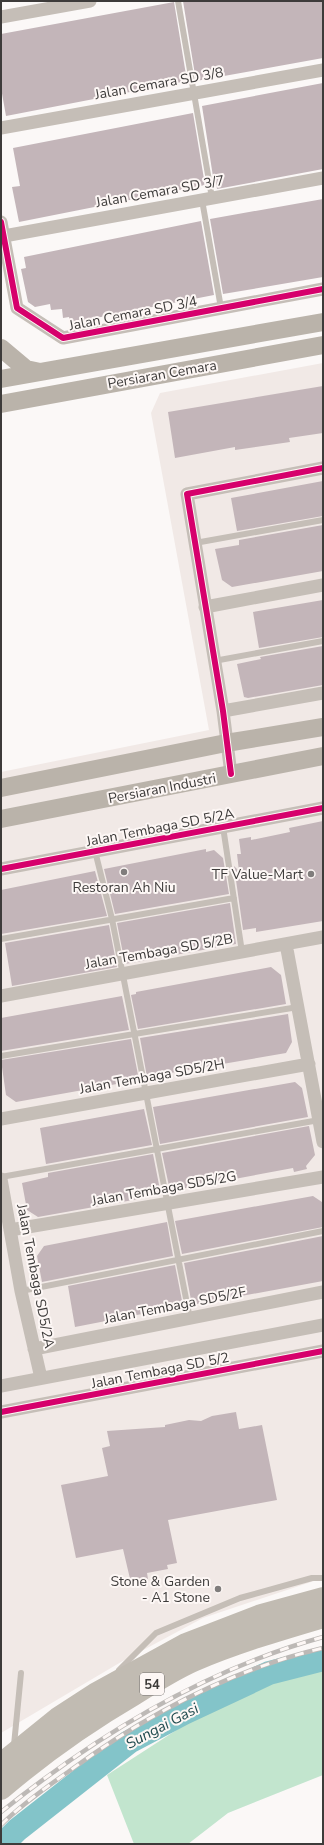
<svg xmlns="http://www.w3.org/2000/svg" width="324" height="1845" font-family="'Nunito Sans',sans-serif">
	<rect width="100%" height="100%" fill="#fbf8f7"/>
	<path fill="#f1e9e6" d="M 323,363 L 323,1578 L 203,1618 L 121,1662 L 1,1733 L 1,772 L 209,730 L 151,413 L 160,393 Z"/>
	<path fill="#c2e5ce" d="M 323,1667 L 323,1775 L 228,1813 L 188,1844 L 134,1844 L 107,1775 L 223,1700 L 279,1678 Z"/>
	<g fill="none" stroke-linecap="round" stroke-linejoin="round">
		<path stroke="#83c4c9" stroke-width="24" d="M 3,1844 L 17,1830 L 129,1742 L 184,1713 L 269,1673 L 323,1659"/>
	</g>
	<path fill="#c3b5b9" d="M 183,1 L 323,1 L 323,58 L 196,81 Z
		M 174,2 L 187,81 L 6,116 L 1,88 L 1,34 Z
		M 323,83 L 323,169 L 217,189 L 216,183 L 214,183 L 202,106 Z
		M 193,113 L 205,185 L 19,222 L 12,187 L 20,186 L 13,148 Z
		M 323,199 L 323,277 L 223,294 L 210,219 Z
		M 201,221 L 214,295 L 70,323 L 69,317 L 63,318 L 62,309 L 51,310 L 50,304 L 35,307 L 28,302 L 21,269 L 26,268 L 24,257 Z
		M 323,386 L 323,433 L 289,438 L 290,442 L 235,450 L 235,447 L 175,458 L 168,412 Z
		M 323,481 L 323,516 L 237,531 L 231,498 Z
		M 323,525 L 323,571 L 232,587 L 222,580 L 215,549 L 239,545 L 239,540 Z
		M 323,600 L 323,637 L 259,648 L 253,612 Z
		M 323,646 L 323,685 L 248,698 L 244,697 L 237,664 L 261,659 L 260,657 Z
		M 323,821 L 323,921 L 256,932 L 256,928 L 243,930 L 234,866 L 239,871 L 237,854 L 241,854 L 239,839 L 251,837 L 251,840 L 290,832 L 289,828 Z
		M 206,849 L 206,852 L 214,850 L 223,858 L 229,894 L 115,914 L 104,869 Z
		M 95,871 L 107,916 L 1,934 L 1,890 Z
		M 230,903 L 236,944 L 125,964 L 117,923 Z
		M 109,925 L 117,967 L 12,986 L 5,943 Z
		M 271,967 L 281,975 L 286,1004 L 138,1029 L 131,995 L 136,994 L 136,992 Z
		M 122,996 L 129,1030 L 1,1051 L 1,1018 Z
		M 288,1014 L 292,1042 L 286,1053 L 147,1077 L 140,1038 Z
		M 131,1039 L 139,1080 L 16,1102 L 6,1095 L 1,1060 Z
		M 295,1082 L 302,1088 L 308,1117 L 160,1144 L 153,1107 Z
		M 144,1109 L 152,1145 L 46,1164 L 40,1128 Z
		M 309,1126 L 315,1155 L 306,1166 L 307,1169 L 294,1172 L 293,1168 L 170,1191 L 162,1153 Z
		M 153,1154 L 161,1195 L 38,1217 L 27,1210 L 22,1183 L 48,1177 L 48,1173 Z
		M 313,1196 L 322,1202 L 323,1227 L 182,1254 L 175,1221 Z
		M 167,1222 L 173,1256 L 42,1282 L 37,1256 L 44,1246 Z
		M 323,1236 L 323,1281 L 192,1305 L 184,1263 Z
		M 175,1265 L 183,1306 L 75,1327 L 68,1286 Z
		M 236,1412 L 239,1429 L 262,1425 L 277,1500 L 168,1520 L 177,1563 L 167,1565 L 168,1569 L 147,1573 L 148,1579 L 131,1583 L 123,1549 L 76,1558 L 61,1485 L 108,1476 L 102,1448 L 110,1446 L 107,1431 L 165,1427 L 165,1425 L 189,1420 L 201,1421 L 212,1416 Z"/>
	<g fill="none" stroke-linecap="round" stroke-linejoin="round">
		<path stroke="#c5beb7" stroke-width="6" d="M 178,1 L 212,198
			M 202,200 L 221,308
			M 195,543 L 323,520
			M 214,661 L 323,641
			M 223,827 L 242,952
			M 95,851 L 112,919 L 190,1319
			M 1,939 L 234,898
			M 1,1056 L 298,1007
			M 1,1177 L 319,1120
			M 21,1291 L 323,1231
			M 119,1670 L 156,1633 L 240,1598 L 312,1578 L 323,1578
			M 14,1745 L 21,1673"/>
		<path stroke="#c5beb7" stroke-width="13" d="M 1,17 L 90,1
			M 1,128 L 323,70
			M 1,222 L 17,308 L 63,338 L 323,289
			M 4,236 L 323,178
			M 205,607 L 323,585
			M 223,711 L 323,693
			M 231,774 L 223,711 L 187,494 L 323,468
			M 1,869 L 323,808
			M 286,944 L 323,1142
			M 1,996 L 323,937
			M 1,1119 L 309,1064
			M 1,1179 L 21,1291 L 41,1378
			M 10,1230 L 323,1177
			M 34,1349 L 323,1292
			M 1,1386 L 323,1325
			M 1,1412 L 323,1351"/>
		<path stroke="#bab3aa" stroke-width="18" d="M 1,348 L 26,369 L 40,372
			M 1,379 L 323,322
			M 1,404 L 323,345
			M 1,788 L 226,743 L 323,727
			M 1,819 L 323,756"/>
		<path stroke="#c1bbb2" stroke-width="22" d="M 1,1764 L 58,1718 L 95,1694 L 186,1644 L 261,1615 L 323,1598
			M 1,1789 C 43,1753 87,1722 135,1694 C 154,1682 173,1670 193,1661 C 235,1643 279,1630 323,1617"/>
		<defs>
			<path id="rail" d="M 1,1812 C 97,1735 204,1670 323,1637
				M 1,1825 C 21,1805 45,1788 68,1772 C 144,1716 230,1670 323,1648"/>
		</defs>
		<use href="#rail" stroke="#bdb9b6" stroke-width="4.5"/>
		<use href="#rail" stroke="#fdf7f5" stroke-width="3" stroke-dasharray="9" stroke-linecap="butt"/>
		<defs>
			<path id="cycleway" d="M 1,222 L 17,308 L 63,338 L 323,289
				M 231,774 L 223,711 L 187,494 L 323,468
				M 1,869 L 323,808
				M 1,1412 L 323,1351"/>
		</defs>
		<use href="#cycleway" stroke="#fdf7f5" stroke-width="8"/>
		<use href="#cycleway" stroke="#d6006c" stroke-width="6"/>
	</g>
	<g fill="#807d7c" stroke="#fdf7f5" stroke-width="1.5">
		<circle cx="124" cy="872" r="4"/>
		<circle cx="311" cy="874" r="4"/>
		<circle cx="218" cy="1589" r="4"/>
	</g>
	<g text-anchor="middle" stroke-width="4" stroke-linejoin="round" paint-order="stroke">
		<rect fill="#fdf7f5" stroke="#777372" stroke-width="1" x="140" y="1673" width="24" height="22" rx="3"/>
		<g font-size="13" font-weight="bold" fill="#3d3b3a">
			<text x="152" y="1689">54</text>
		</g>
		<g font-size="14" fill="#3d3b3a" stroke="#fdf7f5">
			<text transform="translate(159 83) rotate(-10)" y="5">Jalan Cemara SD 3/8</text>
			<text transform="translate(160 191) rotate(-10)" y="5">Jalan Cemara SD 3/7</text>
			<text transform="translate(133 313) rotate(-11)" y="5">Jalan Cemara SD 3/4</text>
			<text transform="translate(162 374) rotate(-10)" y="5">Persiaran Cemara</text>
			<text transform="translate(162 788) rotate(-11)" y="5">Persiaran Industri</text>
			<text transform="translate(160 827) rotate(-11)" y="5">Jalan Tembaga SD 5/2A</text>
			<text transform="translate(159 951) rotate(-10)" y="5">Jalan Tembaga SD 5/2B</text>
			<text transform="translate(152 1076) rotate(-10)" y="5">Jalan Tembaga SD5/2H</text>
			<text transform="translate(164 1188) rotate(-10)" y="5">Jalan Tembaga SD5/2G</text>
			<text transform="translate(36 1276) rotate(79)" y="5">Jalan Tembaga SD5/2A</text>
			<text transform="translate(175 1305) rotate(-11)" y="5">Jalan Tembaga SD5/2F</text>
			<text transform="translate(160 1370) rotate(-11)" y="5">Jalan Tembaga SD 5/2</text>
		</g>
		<g font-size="14" fill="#3d3b3a" stroke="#fdf7f5" text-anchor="end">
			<text x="303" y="879">TF Value-Mart</text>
			<text x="124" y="892" text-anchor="middle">Restoran Ah Niu</text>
			<text x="210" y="1586">Stone &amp; Garden<tspan x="210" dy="16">- A1 Stone</tspan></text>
		</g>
		<g font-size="15" font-style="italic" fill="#204b4f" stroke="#fdf7f5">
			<text transform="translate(162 1726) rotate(-28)" y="5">Sungai Gasi</text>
		</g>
	</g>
	<rect width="324" height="1845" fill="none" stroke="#3d3b3a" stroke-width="4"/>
</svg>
